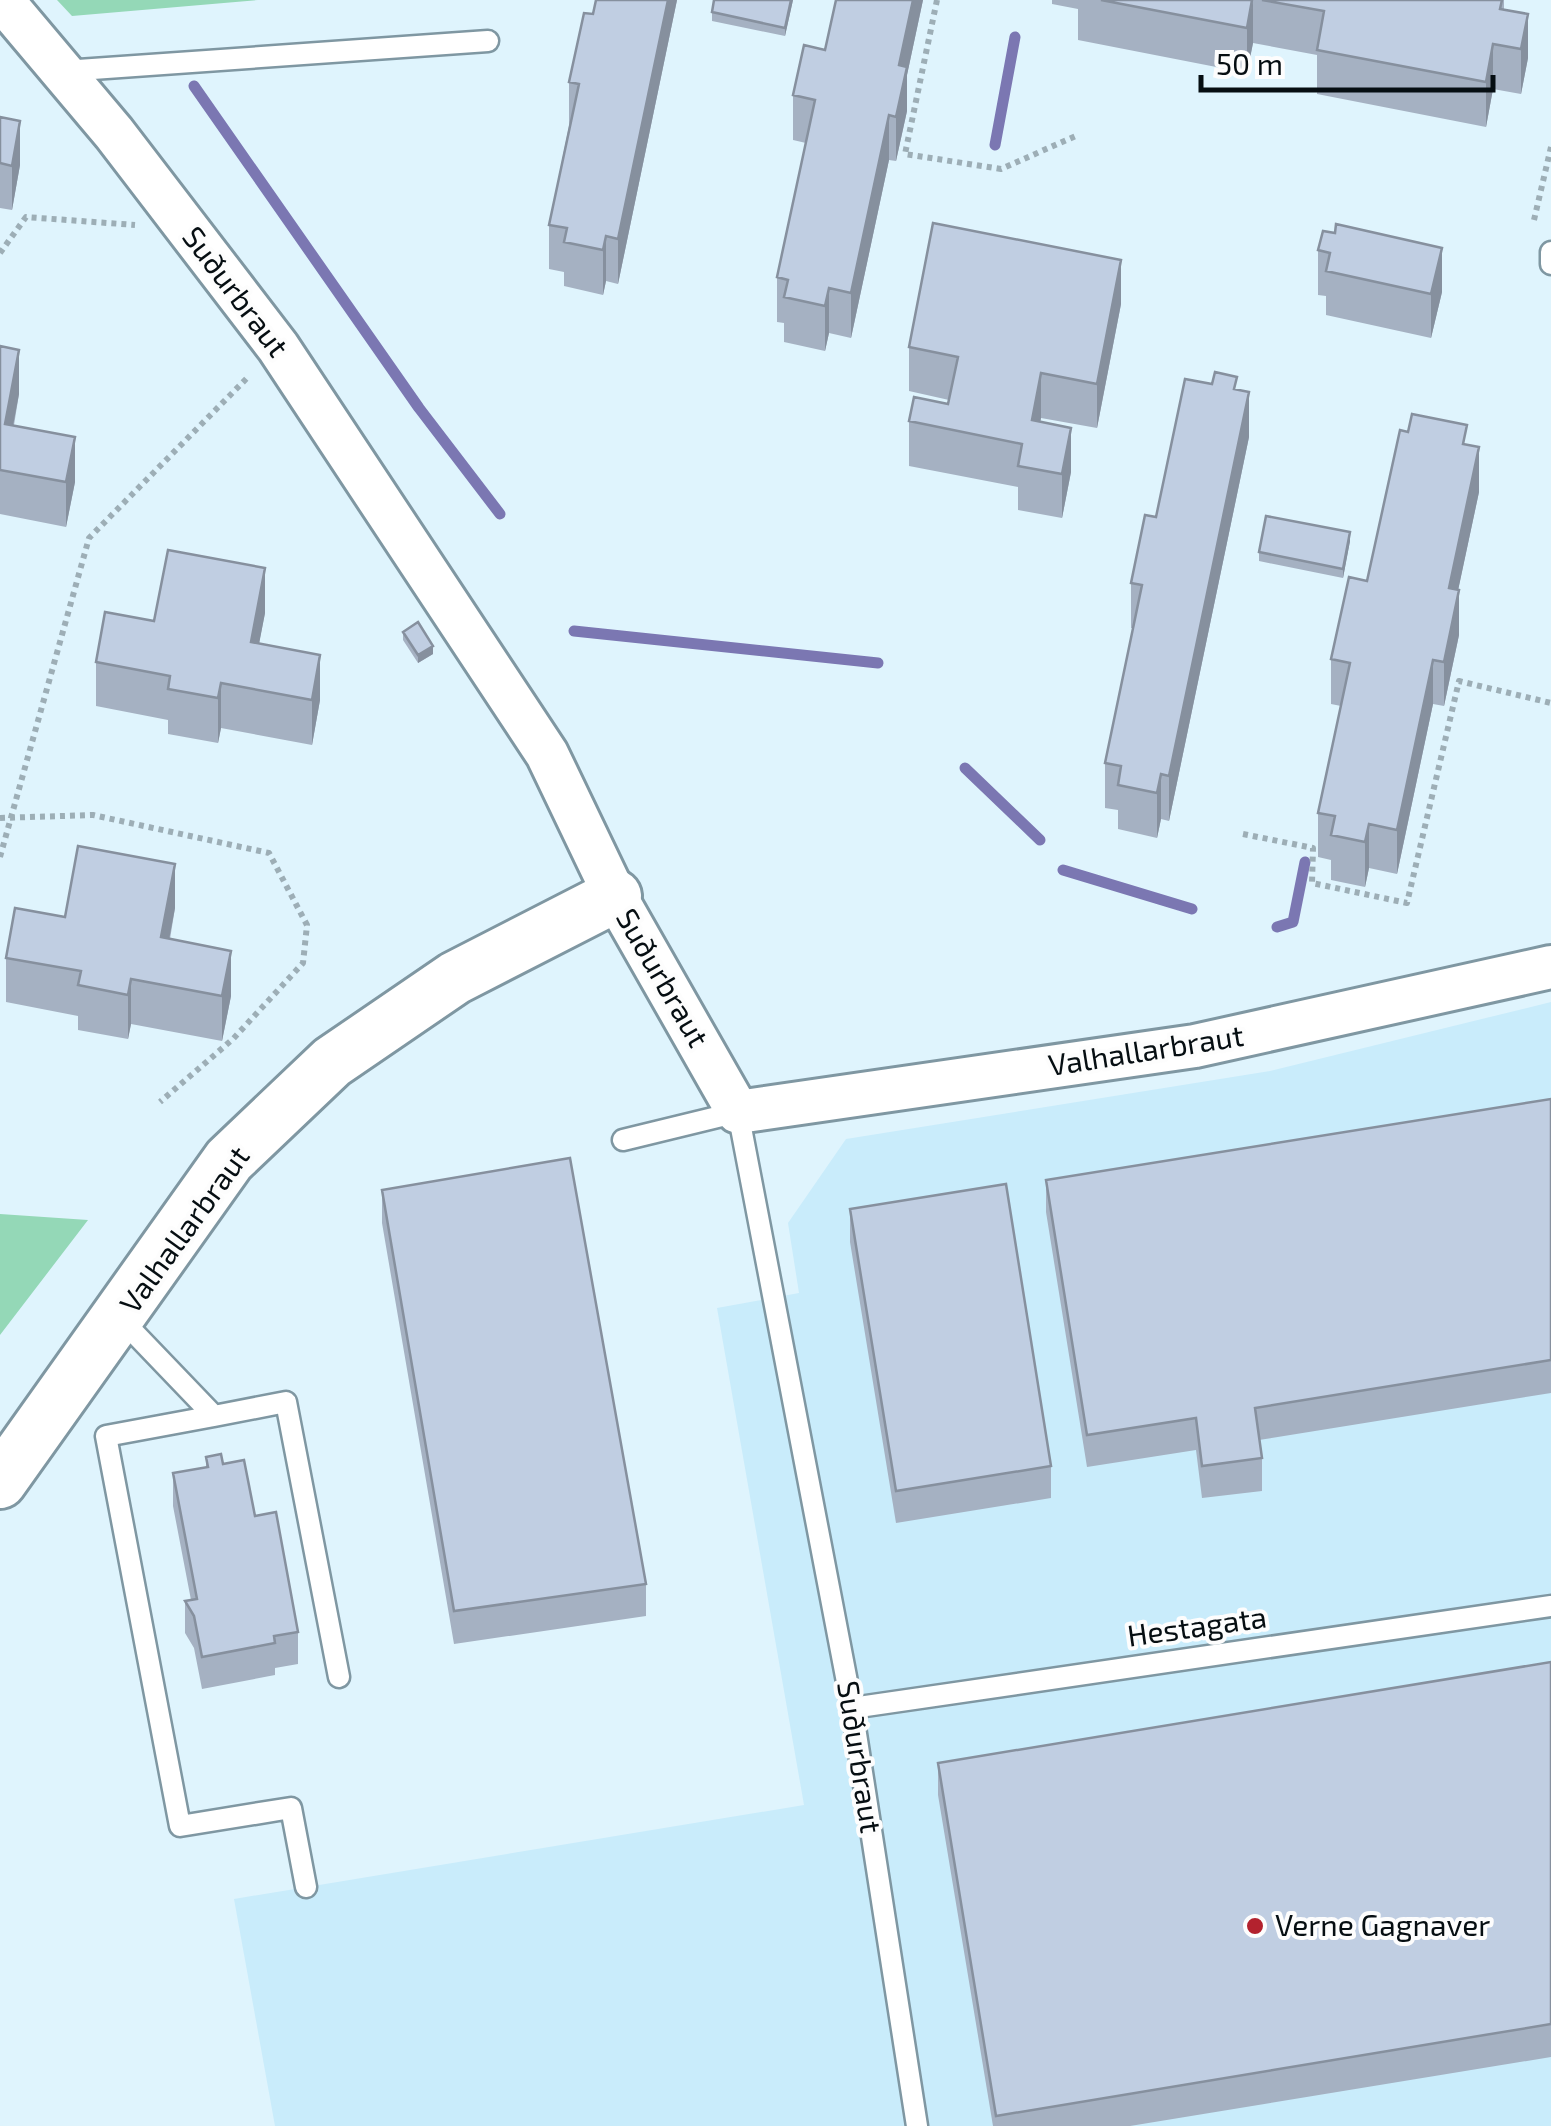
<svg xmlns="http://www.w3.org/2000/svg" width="1551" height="2126" font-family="'Exo 2',sans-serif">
	<rect width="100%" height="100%" fill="#dff4fd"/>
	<path fill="#c9ecfb" d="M 1551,1002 L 1551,2126 L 275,2126 L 234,1899 L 804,1805 L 717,1308 L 799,1293 L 788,1223 L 846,1139 L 1270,1071 Z"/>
	<path fill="#94d8b7" d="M 57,0 L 258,0 L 72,16 Z
		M 0,1214 L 88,1220 L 0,1335 Z"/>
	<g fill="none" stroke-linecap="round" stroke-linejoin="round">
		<path stroke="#7b77b2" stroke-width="11" d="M 194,86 L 419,408 L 500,514
			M 995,145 L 1015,37
			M 574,631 L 878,663
			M 965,768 L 1040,840
			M 1063,870 L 1192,909
			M 1277,927 L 1293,922 L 1305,862"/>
		<defs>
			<path id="service" d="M 64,71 L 488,41
				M 1551,252 L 1551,264
				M 623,1140 L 738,1112 L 852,1708 L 917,2126
				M 120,1318 L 214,1416 L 286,1402 L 339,1677
				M 214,1416 L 106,1436 L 180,1826 L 291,1808 L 306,1887
				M 852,1708 L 1551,1606"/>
			<path id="minor" d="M 2,0 L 114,133 L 278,347 L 547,754 L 615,896 L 738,1112 L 1195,1046 L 1551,967"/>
			<path id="tertiary" d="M 0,1482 L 229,1160 L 332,1062 L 455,978 L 615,896"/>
		</defs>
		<use href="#service" stroke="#7f97a2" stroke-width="25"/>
		<use href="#minor" stroke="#7f97a2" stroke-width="48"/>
		<use href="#tertiary" stroke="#7f97a2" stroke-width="58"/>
		<path stroke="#9daeb6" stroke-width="6" stroke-dasharray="5 5" stroke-linecap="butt" d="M 937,0 L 905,154 L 1001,169 L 1078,135
			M 1534,220 L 1551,147
			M 0,253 L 26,217 L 135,225
			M 0,818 L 93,815 L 269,853 L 307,925 L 303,963 L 233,1039 L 160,1102
			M 1243,834 L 1313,848 L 1312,883 L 1407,903 L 1459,681 L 1551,703
			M 0,857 L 89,538 L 249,376"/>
		<use href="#service" stroke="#fff" stroke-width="20"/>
		<use href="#minor" stroke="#fff" stroke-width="42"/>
		<use href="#tertiary" stroke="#fff" stroke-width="52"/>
	</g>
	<path fill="#a5b1c2" d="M 677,0 L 618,284 L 606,281 L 603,295 L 564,286 L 564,272 L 549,269 L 549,225 L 569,126 L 569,82 L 593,14 Z
		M 793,0 L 785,36 L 712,21 L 712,12 Z
		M 836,0 L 923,0 L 907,75 L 907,111 L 896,161 L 889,160 L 851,338 L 829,333 L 825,351 L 784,342 L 784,323 L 777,322 L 777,277 L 806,143 L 793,140 L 793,95 L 825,50 Z
		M 1052,0 L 1504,0 L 1504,9 L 1528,58 L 1521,94 L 1493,89 L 1486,127 L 1317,94 L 1317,55 L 1253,43 L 1247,73 L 1078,40 L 1078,9 L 1052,4 Z
		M 0,117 L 20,165 L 12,210 L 0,208 Z
		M 1323,231 L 1442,292 L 1431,338 L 1326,315 L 1326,296 L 1318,295 L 1318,250 Z
		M 1121,304 L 1097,428 L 1041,418 L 1040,422 L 1071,472 L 1062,518 L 1018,510 L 1018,487 L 909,466 L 909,421 L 948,404 L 949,400 L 909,391 L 909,347 Z
		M 0,346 L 19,394 L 14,425 L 75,482 L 66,527 L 0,514 Z
		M 1237,390 L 1249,437 L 1169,821 L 1161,819 L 1157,838 L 1118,829 L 1118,810 L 1105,808 L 1105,763 L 1133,628 L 1131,628 L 1131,583 L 1156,517 Z
		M 1467,445 L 1479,492 L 1458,590 L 1459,635 L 1444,706 L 1433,704 L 1397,874 L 1369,868 L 1365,887 L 1331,880 L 1331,860 L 1318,857 L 1318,813 L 1341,706 L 1331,704 L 1331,659 L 1367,581 Z
		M 1350,541 L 1343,578 L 1259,561 L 1259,552 Z
		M 265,613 L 259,643 L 320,700 L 312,745 L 221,728 L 218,743 L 168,734 L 168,720 L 96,706 L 96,662 L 154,621 Z
		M 403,632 L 433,654 L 418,663 L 403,640 Z
		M 175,908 L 170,939 L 231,996 L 222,1041 L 131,1024 L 128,1039 L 78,1030 L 78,1016 L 6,1002 L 6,958 L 65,917 Z
		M 1551,1099 L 1551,1393 L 1259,1440 L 1262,1458 L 1262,1491 L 1202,1498 L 1196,1450 L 1087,1467 L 1046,1212 L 1046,1180 Z
		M 382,1190 L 646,1584 L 646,1616 L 454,1644 L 382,1223 Z
		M 850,1209 L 1051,1466 L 1051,1498 L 896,1523 L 850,1242 Z
		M 206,1457 L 223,1464 L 255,1516 L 298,1632 L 298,1664 L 275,1668 L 275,1675 L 202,1689 L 194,1648 L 185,1633 L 185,1601 L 191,1600 L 173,1506 L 173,1473 L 206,1467 Z
		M 1551,1662 L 1551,2057 L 1130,2126 L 993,2126 L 938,1795 L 938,1763 Z"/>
	<path fill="#86909e" d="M 668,0 L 677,0 L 618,284 L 618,239 Z
		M 791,0 L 793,0 L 785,36 L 785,28 Z
		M 913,0 L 923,0 L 907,75 L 907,111 L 896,161 L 896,117 L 899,65 Z
		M 1253,0 L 1253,43 L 1247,73 L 1247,28 Z
		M 1528,14 L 1528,58 L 1521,94 L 1521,49 Z
		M 1493,44 L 1493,89 L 1486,127 L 1486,82 Z
		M 889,115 L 889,160 L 851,338 L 851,293 Z
		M 20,121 L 20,165 L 12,210 L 12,166 Z
		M 606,236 L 606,281 L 603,295 L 603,250 Z
		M 1442,248 L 1442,292 L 1431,338 L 1431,294 Z
		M 1121,260 L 1121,304 L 1097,428 L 1097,384 Z
		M 829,288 L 829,333 L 825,351 L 825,306 Z
		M 19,350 L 19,394 L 5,468 L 5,424 Z
		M 1041,373 L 1041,418 L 1032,465 L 1032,420 Z
		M 1249,392 L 1249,437 L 1169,821 L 1169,776 Z
		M 1071,428 L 1071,472 L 1062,518 L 1062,474 Z
		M 75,437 L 75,482 L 66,527 L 66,482 Z
		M 1479,447 L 1479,492 L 1449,633 L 1449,588 Z
		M 1350,532 L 1350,541 L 1343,578 L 1343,569 Z
		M 265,568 L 265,613 L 251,686 L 251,642 Z
		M 1459,590 L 1459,635 L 1444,706 L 1444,662 Z
		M 433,646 L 433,654 L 418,663 L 418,655 Z
		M 320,655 L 320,700 L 312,745 L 312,700 Z
		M 1433,660 L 1433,704 L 1397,874 L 1397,830 Z
		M 221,683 L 221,728 L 218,743 L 218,698 Z
		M 1161,774 L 1161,819 L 1157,838 L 1157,793 Z
		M 1369,824 L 1369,868 L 1365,887 L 1365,842 Z
		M 175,864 L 175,908 L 161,982 L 161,937 Z
		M 231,951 L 231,996 L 222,1041 L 222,996 Z
		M 131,979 L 131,1024 L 128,1039 L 128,995 Z"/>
	<path fill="#c0cee2" stroke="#86909e" stroke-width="2.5" d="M 596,0 L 668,0 L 618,239 L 606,236 L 603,250 L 564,242 L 567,228 L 549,225 L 579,84 L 569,82 L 584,13 L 593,14 Z
		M 714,0 L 791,0 L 785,28 L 712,12 Z
		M 836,0 L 913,0 L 899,65 L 907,67 L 896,117 L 889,115 L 851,293 L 829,288 L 825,306 L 784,297 L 788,280 L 777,277 L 815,100 L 793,95 L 804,45 L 825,50 Z
		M 1101,0 L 1252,0 L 1247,28 Z
		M 1262,0 L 1502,0 L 1500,9 L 1528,14 L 1521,49 L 1493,44 L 1486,82 L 1317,50 L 1324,11 Z
		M 0,117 L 20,121 L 12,166 L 0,163 Z
		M 933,223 L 1121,260 L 1097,384 L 1041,373 L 1032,420 L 1071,428 L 1062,474 L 1018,466 L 1022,444 L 909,421 L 914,397 L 948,404 L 958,357 L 909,347 Z
		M 1336,224 L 1442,248 L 1431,294 L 1326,271 L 1330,253 L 1318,250 L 1323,231 L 1335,233 Z
		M 0,346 L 19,350 L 5,424 L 75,437 L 66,482 L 0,470 Z
		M 1215,372 L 1237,377 L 1234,389 L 1249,392 L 1169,776 L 1161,774 L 1157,793 L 1118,785 L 1121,766 L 1105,763 L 1142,585 L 1131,583 L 1145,515 L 1156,517 L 1185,379 L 1212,384 Z
		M 1412,414 L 1467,425 L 1463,444 L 1479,447 L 1449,588 L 1459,590 L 1444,662 L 1433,660 L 1397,830 L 1369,824 L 1365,842 L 1331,835 L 1335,816 L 1318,813 L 1350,663 L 1331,659 L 1349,577 L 1367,581 L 1400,430 L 1408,432 Z
		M 1266,516 L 1350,532 L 1343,569 L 1259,552 Z
		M 168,550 L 265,568 L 251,642 L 320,655 L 312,700 L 221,683 L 218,698 L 168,689 L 170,676 L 96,662 L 105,612 L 154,621 Z
		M 418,622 L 433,646 L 418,655 L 403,632 Z
		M 78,846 L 175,864 L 161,937 L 231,951 L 222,996 L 131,979 L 128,995 L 78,985 L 81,971 L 6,958 L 15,908 L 65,917 Z
		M 1551,1099 L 1551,1360 L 1255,1408 L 1262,1458 L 1202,1466 L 1196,1418 L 1087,1435 L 1046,1180 Z
		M 570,1158 L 646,1584 L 454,1611 L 382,1190 Z
		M 1006,1184 L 1051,1466 L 896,1491 L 850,1209 Z
		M 221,1454 L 223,1464 L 244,1460 L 255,1516 L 276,1512 L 298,1632 L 274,1636 L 275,1643 L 202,1657 L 194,1616 L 185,1601 L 197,1599 L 173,1473 L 208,1467 L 206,1457 Z
		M 1551,1662 L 1551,2024 L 996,2116 L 938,1763 Z"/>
	<circle fill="#b3222e" stroke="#fdfdfd" stroke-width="4" cx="1255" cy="1926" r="10"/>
	<g text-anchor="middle" stroke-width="8" stroke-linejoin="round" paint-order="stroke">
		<g font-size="30" fill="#060e12" stroke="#fdfdfd">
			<text transform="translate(235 292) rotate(53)" y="10">Suðurbraut</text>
			<text transform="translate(662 978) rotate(60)" y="10">Suðurbraut</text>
			<text transform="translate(1146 1051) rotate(-9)" y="10">Valhallarbraut</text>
			<text transform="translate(185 1230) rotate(-54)" y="10">Valhallarbraut</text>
			<text transform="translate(1197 1627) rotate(-8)" y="10">Hestagata</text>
			<text transform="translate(859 1757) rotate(81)" y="10">Suðurbraut</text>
		</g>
		<g font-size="30" fill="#060e12" stroke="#fdfdfd" text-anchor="start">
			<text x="1275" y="1936">Verne Gagnaver</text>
		</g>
	</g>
	<path d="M1201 75v15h292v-15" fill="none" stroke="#060e12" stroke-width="5"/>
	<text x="1216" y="75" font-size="30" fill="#060e12" stroke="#fdfdfd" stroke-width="8" paint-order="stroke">50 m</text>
</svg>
